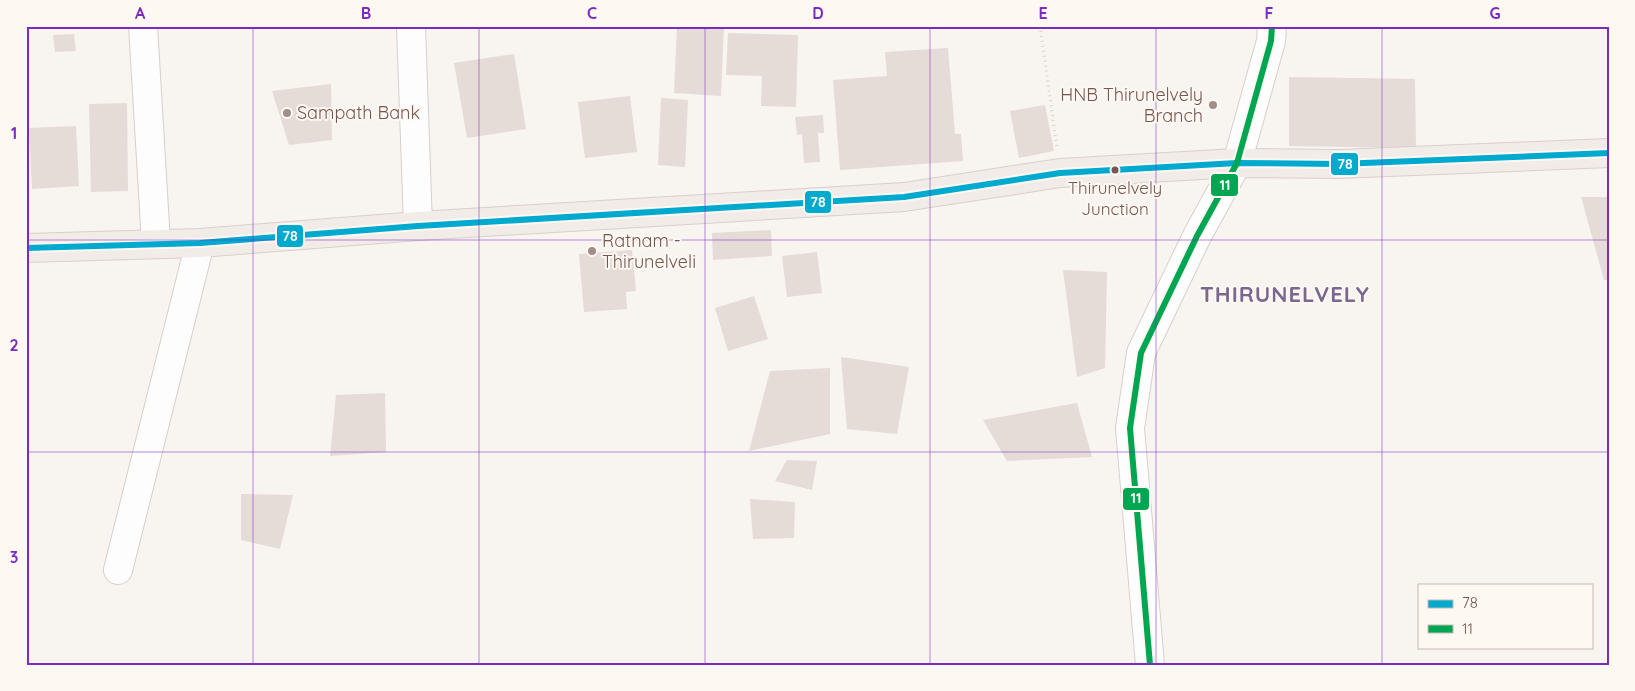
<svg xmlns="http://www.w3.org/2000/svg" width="1635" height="691" font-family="Quicksand,sans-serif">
	<rect width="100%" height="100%" fill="#f8f4f0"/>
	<path fill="#e5dbd7" d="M 677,26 L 724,26 L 721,96 L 674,93 Z
		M 728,33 L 798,35 L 796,107 L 761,106 L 762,76 L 726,75 Z
		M 74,34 L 76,51 L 55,52 L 53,35 Z
		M 948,48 L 955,134 L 961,134 L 963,161 L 840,170 L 833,80 L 887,76 L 885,52 Z
		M 514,54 L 526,129 L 467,138 L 454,63 Z
		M 1289,77 L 1415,79 L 1416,148 L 1289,146 Z
		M 331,84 L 332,140 L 289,145 L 272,91 Z
		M 630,96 L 637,152 L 585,158 L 578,102 Z
		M 661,98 L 688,100 L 685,167 L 658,165 Z
		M 127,103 L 128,191 L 91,192 L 89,104 Z
		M 1045,105 L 1054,151 L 1019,158 L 1010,111 Z
		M 823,115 L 824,133 L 818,133 L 820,162 L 804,163 L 802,134 L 797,135 L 795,117 Z
		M 76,126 L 79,186 L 32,189 L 29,128 Z
		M 1581,197 L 1609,197 L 1609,280 L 1604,280 Z
		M 771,230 L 772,256 L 713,260 L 712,233 Z
		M 632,250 L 636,291 L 626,292 L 627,309 L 584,312 L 579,254 Z
		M 817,252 L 822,293 L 787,297 L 782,256 Z
		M 1063,270 L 1107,272 L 1105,368 L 1077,377 Z
		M 754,296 L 768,339 L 728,351 L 715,308 Z
		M 841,357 L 909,367 L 897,434 L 847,429 Z
		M 830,368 L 830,434 L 749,451 L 770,371 Z
		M 385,393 L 386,452 L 330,456 L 336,395 Z
		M 1077,403 L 1092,457 L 1007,461 L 983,420 Z
		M 787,460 L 817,461 L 812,490 L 775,481 Z
		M 241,494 L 293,495 L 280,549 L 241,540 Z
		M 750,499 L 795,502 L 794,538 L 753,539 Z"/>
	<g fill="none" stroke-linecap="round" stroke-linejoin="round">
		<defs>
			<path id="street" d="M 143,26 L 156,243
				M 411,26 L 418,226
				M 118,570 L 200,243"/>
			<path id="secondary" d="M 1150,665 L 1130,428 L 1141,353 L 1197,236 L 1237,163 L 1271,41 L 1272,26"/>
			<path id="primary" d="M 26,248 L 200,243 L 418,226 L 904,197 L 1060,173 L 1237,163 L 1339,164 L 1609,153"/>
		</defs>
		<use href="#street" stroke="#d7cfcc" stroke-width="30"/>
		<use href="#secondary" stroke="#d8cfcc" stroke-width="30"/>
		<use href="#primary" stroke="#d9cfcc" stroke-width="30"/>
		<path stroke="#dad2d1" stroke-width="3" stroke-dasharray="1 4" stroke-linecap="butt" d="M 1040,26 L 1057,148"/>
		<use href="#street" stroke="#fefdfd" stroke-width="28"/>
		<use href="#secondary" stroke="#fefdfd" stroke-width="28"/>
		<use href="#primary" stroke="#f2ece8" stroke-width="28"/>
		<defs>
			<path id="bus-1" d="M 26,248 L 200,243 L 418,226 L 904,197 L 1060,173 L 1237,163 L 1339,164 L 1609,153"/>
			<path id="bus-2" d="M 1150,665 L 1130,428 L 1141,353 L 1197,236 L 1237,163 L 1271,41 L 1272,26"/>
		</defs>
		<use href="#bus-1" stroke="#fef8f3" stroke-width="10"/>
		<use href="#bus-2" stroke="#fef8f3" stroke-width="10"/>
		<use href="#bus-1" stroke="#00a9ce" stroke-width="6"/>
		<use href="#bus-2" stroke="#00a651" stroke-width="6"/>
	</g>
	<path fill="none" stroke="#7b2cbf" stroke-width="1" stroke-opacity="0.55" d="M 253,26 L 253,665M 479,26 L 479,665M 705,26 L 705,665M 930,26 L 930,665M 1156,26 L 1156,665M 1382,26 L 1382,665M 26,240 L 1609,240M 26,452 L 1609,452"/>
	<g fill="#a48d88" stroke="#fef8f3" stroke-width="2">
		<circle cx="1213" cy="105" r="5"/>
		<circle cx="287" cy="113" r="5"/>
		<circle cx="592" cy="251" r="5"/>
	</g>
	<circle fill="#765650" stroke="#fef8f3" stroke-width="2" cx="1115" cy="170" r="4.5"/>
	<g text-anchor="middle" stroke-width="4" stroke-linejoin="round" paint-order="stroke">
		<g font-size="17" fill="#765650" stroke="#fef8f3">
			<text x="1115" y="194">Thirunelvely<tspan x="1115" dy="21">Junction</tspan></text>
		</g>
		<g font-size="18" fill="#765650" stroke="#fef8f3" text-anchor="start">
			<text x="1203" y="101" text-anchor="end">HNB Thirunelvely<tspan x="1203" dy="21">Branch</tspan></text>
			<text x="297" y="119">Sampath Bank</text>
			<text x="602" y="247">Ratnam -<tspan x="602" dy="21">Thirunelveli</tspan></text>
		</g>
		<g font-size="22" font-weight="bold" letter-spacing="1" fill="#7b6891" stroke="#fef8f3">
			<text x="1285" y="302">THIRUNELVELY</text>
		</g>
	</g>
	<g stroke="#fef8f3" stroke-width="2">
		<rect x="1330" y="152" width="29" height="24" rx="5" fill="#00a9ce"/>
		<rect x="1210" y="173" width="29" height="24" rx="5" fill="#00a651"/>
		<rect x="804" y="190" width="28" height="24" rx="5" fill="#00a9ce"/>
		<rect x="276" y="224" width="28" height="24" rx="5" fill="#00a9ce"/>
		<rect x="1122" y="487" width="28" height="24" rx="5" fill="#00a651"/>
	</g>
	<g font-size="14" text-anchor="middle" font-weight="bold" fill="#fff">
		<text x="1345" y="169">78</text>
		<text x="1225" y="190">11</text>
		<text x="818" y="207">78</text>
		<text x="290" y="241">78</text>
		<text x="1136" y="503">11</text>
	</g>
	<rect width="1635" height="691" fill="none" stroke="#fef8f3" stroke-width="55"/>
	<rect x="1418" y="584" width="175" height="65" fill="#fef8f3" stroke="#c8b7b2"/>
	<rect x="1428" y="600" width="25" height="8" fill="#00a9ce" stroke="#c8b7b2"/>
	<text x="1462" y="608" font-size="15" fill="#765650">78</text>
	<rect x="1428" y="625" width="25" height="8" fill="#00a651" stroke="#c8b7b2"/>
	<text x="1462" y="634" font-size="15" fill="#765650">11</text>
	<rect x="28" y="28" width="1580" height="636" fill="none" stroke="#7b2cbf" stroke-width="2"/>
	<g font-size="16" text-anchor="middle" font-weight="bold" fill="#7b2cbf">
		<text x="140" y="19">A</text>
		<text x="366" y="19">B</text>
		<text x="592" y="19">C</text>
		<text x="818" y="19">D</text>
		<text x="1043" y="19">E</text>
		<text x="1269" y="19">F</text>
		<text x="1495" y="19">G</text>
		<text x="14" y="139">1</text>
		<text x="14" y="351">2</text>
		<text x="14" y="563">3</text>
	</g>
</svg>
